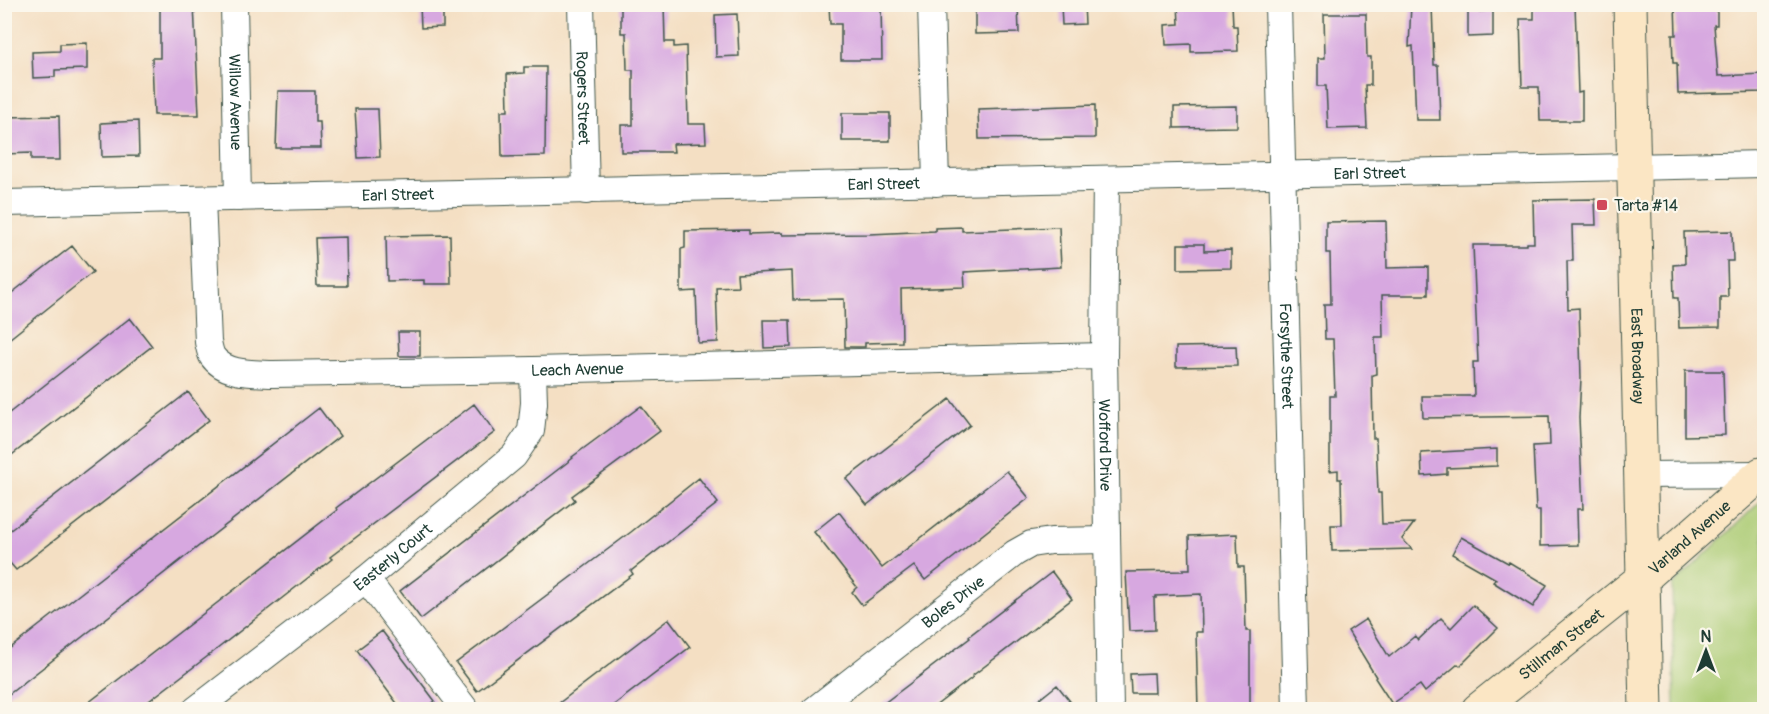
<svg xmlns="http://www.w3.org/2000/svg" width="1769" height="714" font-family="Pangolin,sans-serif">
	<rect width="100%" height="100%" fill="#fbf7ec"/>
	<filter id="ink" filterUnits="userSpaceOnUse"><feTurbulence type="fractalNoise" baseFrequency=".0167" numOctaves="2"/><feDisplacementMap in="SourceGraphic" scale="12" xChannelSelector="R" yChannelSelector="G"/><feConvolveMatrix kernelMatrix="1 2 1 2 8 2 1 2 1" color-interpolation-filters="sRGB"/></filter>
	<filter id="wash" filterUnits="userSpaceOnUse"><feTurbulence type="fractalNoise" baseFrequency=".008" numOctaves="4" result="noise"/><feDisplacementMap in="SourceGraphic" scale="24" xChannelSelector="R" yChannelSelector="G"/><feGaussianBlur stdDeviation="1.35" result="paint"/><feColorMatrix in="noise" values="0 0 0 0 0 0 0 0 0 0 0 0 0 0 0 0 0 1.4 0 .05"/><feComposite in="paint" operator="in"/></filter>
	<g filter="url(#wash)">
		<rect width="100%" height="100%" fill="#f4dfc3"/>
		<path fill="#abcb73" stroke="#658454" stroke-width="1.5" d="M 1764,498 L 1764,709 L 1675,709 L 1672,586 Z"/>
		<g id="blocks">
			<path fill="#d7a8e0" d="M 160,4 L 194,4 L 199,115 L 154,115 L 152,58 L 160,58 Z
				M 443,4 L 443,27 L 421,28 L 420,5 Z
				M 621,4 L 664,4 L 665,42 L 674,42 L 674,47 L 686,46 L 688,124 L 705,124 L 706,143 L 673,144 L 674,152 L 621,152 L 621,125 L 633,125 L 633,70 L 627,70 L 626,33 L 621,33 Z
				M 829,4 L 881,4 L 882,60 L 841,60 L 841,24 L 830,24 Z
				M 1018,4 L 1019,33 L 975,34 L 975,5 Z
				M 1061,4 L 1084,4 L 1085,24 L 1062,25 Z
				M 1178,4 L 1232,4 L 1233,26 L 1237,26 L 1238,51 L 1191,52 L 1191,44 L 1166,45 L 1165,25 L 1179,24 Z
				M 1411,4 L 1432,4 L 1434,65 L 1438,65 L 1440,120 L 1416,120 L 1413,46 L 1409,47 Z
				M 1534,4 L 1575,4 L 1578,93 L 1582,92 L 1582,121 L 1540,121 L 1539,87 L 1522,87 L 1520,19 L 1534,19 Z
				M 1675,4 L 1717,4 L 1717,25 L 1714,25 L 1718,76 L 1764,74 L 1764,92 L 1678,94 L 1677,63 L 1673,63 L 1672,35 L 1676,35 Z
				M 1493,11 L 1493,36 L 1468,37 L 1468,12 Z
				M 737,14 L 739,56 L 716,57 L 715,15 Z
				M 1324,14 L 1366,14 L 1367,57 L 1371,57 L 1371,85 L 1365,85 L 1367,128 L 1328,129 L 1326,86 L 1318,86 L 1318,58 L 1325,58 Z
				M 87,43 L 87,69 L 55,70 L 55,77 L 33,78 L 32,52 L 60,51 L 60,44 Z
				M 524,67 L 546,67 L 545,156 L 502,157 L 501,111 L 508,111 L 507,74 L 524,73 Z
				M 278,91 L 315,91 L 315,122 L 320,122 L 321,148 L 276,148 Z
				M 1095,105 L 1095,138 L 979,139 L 978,109 Z
				M 1237,106 L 1237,127 L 1174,128 L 1174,107 Z
				M 355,109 L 378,109 L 380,157 L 358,158 Z
				M 842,113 L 890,113 L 890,141 L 842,141 Z
				M 59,116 L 60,160 L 31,160 L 31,153 L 4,154 L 4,117 Z
				M 138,121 L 139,156 L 102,157 L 101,123 Z
				M 1595,199 L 1596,225 L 1572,225 L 1573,261 L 1567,261 L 1568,309 L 1579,308 L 1581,378 L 1579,418 L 1583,509 L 1577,509 L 1578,545 L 1540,546 L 1540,510 L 1536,510 L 1533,446 L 1550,445 L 1549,416 L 1423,418 L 1422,396 L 1474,396 L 1473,362 L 1478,362 L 1473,245 L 1527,245 L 1527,243 L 1534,243 L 1533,200 Z
				M 1386,221 L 1387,268 L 1428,267 L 1428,295 L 1382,295 L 1383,337 L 1375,337 L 1376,374 L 1372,375 L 1373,438 L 1376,438 L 1378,493 L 1381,493 L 1382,524 L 1414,523 L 1402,539 L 1412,549 L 1332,551 L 1331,525 L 1342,525 L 1341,479 L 1338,479 L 1338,470 L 1330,471 L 1330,396 L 1335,396 L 1333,339 L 1325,339 L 1324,304 L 1331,304 L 1330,253 L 1326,253 L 1326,222 Z
				M 962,227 L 962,231 L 1059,227 L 1061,267 L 964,272 L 965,287 L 901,289 L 902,342 L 865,343 L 865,347 L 845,347 L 844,299 L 793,300 L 792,271 L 737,274 L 738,286 L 716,287 L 718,342 L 698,343 L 696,291 L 681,292 L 681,249 L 685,248 L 685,231 L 749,230 L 749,234 L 782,233 L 782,235 L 870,234 L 935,231 L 935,228 Z
				M 1732,231 L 1733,261 L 1727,261 L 1728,297 L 1720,297 L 1720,327 L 1679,328 L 1678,298 L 1674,298 L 1673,265 L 1685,264 L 1684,232 Z
				M 450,235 L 451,284 L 424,284 L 424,280 L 387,281 L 386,236 Z
				M 346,237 L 347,286 L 317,286 L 315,238 Z
				M 1178,244 L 1204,244 L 1204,251 L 1231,250 L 1231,268 L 1178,269 Z
				M 72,246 L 93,272 L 4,343 L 4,299 Z
				M 130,318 L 152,346 L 4,461 L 4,417 Z
				M 763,320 L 790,320 L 791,347 L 764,348 Z
				M 398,332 L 420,332 L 420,356 L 399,356 Z
				M 1236,346 L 1237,366 L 1176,367 L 1176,347 Z
				M 1685,371 L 1723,371 L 1725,435 L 1685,436 Z
				M 188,392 L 209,420 L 16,570 L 4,556 L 4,535 Z
				M 950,399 L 970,425 L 867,505 L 846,479 Z
				M 474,404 L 495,432 L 330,557 L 332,559 L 212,653 L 137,710 L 79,710 L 337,510 L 336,508 Z
				M 641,406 L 660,431 L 572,496 L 575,500 L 421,619 L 400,591 L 573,458 L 572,457 Z
				M 319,408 L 340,436 L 4,698 L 4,653 Z
				M 1497,449 L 1497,466 L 1447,468 L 1447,474 L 1422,476 L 1421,453 Z
				M 1007,471 L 1029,498 L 925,580 L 914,566 L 862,605 L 852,592 L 857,587 L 814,532 L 839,512 L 882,568 Z
				M 699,478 L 718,503 L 631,571 L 633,574 L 477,691 L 456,663 L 631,532 Z
				M 1237,534 L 1238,567 L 1244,567 L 1246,631 L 1250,631 L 1250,710 L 1198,710 L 1196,632 L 1202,632 L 1201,594 L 1156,596 L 1156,598 L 1154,598 L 1155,630 L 1129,631 L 1126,572 L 1183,571 L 1183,569 L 1190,569 L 1189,536 Z
				M 1461,537 L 1508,563 L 1509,562 L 1547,585 L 1533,607 L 1493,582 L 1496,579 L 1452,554 Z
				M 1052,572 L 1072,599 L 972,676 L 973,677 L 930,710 L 875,710 L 970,638 L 969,636 Z
				M 1473,605 L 1498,628 L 1460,666 L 1458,664 L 1425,692 L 1420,685 L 1392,704 L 1375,678 L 1376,677 L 1348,631 L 1366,619 L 1389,657 L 1415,636 L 1418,640 L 1441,618 L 1451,628 Z
				M 669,619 L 690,647 L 607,710 L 550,710 Z
				M 382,631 L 435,701 L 424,710 L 402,710 L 357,650 Z
				M 1154,673 L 1155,693 L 1131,693 L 1130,674 Z
				M 1057,685 L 1077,710 L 1026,710 Z"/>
		</g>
	</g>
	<g filter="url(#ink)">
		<use href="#blocks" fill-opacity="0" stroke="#3f5549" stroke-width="1.5"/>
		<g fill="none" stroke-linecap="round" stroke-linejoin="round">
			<defs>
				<g id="street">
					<path id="s1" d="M 234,4 L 238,198"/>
					<path id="s2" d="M 581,4 L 586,191"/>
					<path d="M 931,4 L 936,183"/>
					<path id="s3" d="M 1278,4 L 1296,710"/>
					<path id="s4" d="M 1106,179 L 1104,356 L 1110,710"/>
					<path id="s5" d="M 202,199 L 208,342 C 209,346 210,352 212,356 C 225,375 253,373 273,374 L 533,370 L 1104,356"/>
					<path id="s6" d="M 4,203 L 1764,164"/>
					<path d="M 1641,475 L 1761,474"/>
					<path d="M 366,579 L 466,710"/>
					<path id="s7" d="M 195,710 L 366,579 L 514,456 L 531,431 L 534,403 L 533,370"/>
					<path id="s8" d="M 814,710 L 1015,553 L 1031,544 L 1051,541 L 1107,540"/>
				</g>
				<g id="secondary">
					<path id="s9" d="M 1630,4 L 1646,710"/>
					<path id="s10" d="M 1478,710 L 1643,578 L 1761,474 L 1764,474"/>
				</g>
			</defs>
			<use href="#street" stroke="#3f5549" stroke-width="28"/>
			<use href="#secondary" stroke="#3f5549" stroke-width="35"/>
			<use href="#street" stroke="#fff" stroke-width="26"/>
			<use href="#secondary" stroke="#fbe6c4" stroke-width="33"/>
		</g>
	</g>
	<rect fill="#d1495b" stroke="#fbf7ec" stroke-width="2" x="1596" y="199" width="12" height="12" rx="3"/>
	<g text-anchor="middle" stroke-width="4.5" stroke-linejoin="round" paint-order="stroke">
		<g font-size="16" fill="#1f3d34" stroke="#fbf7ec">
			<text dy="6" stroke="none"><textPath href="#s2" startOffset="94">Rogers Street</textPath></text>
			<text dy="6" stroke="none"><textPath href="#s1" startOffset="98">Willow Avenue</textPath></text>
			<text dy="6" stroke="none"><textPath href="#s6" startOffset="1366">Earl Street</textPath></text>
			<text dy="6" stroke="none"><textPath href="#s6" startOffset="880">Earl Street</textPath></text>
			<text dy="6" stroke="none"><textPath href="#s6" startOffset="394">Earl Street</textPath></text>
			<text dy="6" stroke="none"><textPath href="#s3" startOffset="352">Forsythe Street</textPath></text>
			<text dy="6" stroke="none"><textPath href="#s9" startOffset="352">East Broadway</textPath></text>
			<text dy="6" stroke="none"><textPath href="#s5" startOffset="528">Leach Avenue</textPath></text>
			<text dy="6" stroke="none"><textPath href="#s4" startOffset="266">Wofford Drive</textPath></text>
			<text dy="6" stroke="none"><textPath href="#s10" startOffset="273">Varland Avenue</textPath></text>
			<text dy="6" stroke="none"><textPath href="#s7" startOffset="250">Easterly Court</textPath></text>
			<text dy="6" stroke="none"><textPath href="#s8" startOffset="176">Boles Drive</textPath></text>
			<text dy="6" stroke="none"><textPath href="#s10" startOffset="106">Stillman Street</textPath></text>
		</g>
		<g font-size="16" fill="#1f3d34" stroke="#fbf7ec" text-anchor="start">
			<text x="1614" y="211">Tarta #14</text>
		</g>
	</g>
	<rect width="1769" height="714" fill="none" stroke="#fbf7ec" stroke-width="24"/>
	<g transform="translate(1706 651)" stroke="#fbf7ec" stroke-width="4.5" paint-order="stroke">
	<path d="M0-4.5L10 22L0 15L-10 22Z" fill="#1f3d34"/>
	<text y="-9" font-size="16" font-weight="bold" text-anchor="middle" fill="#1f3d34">N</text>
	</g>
</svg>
